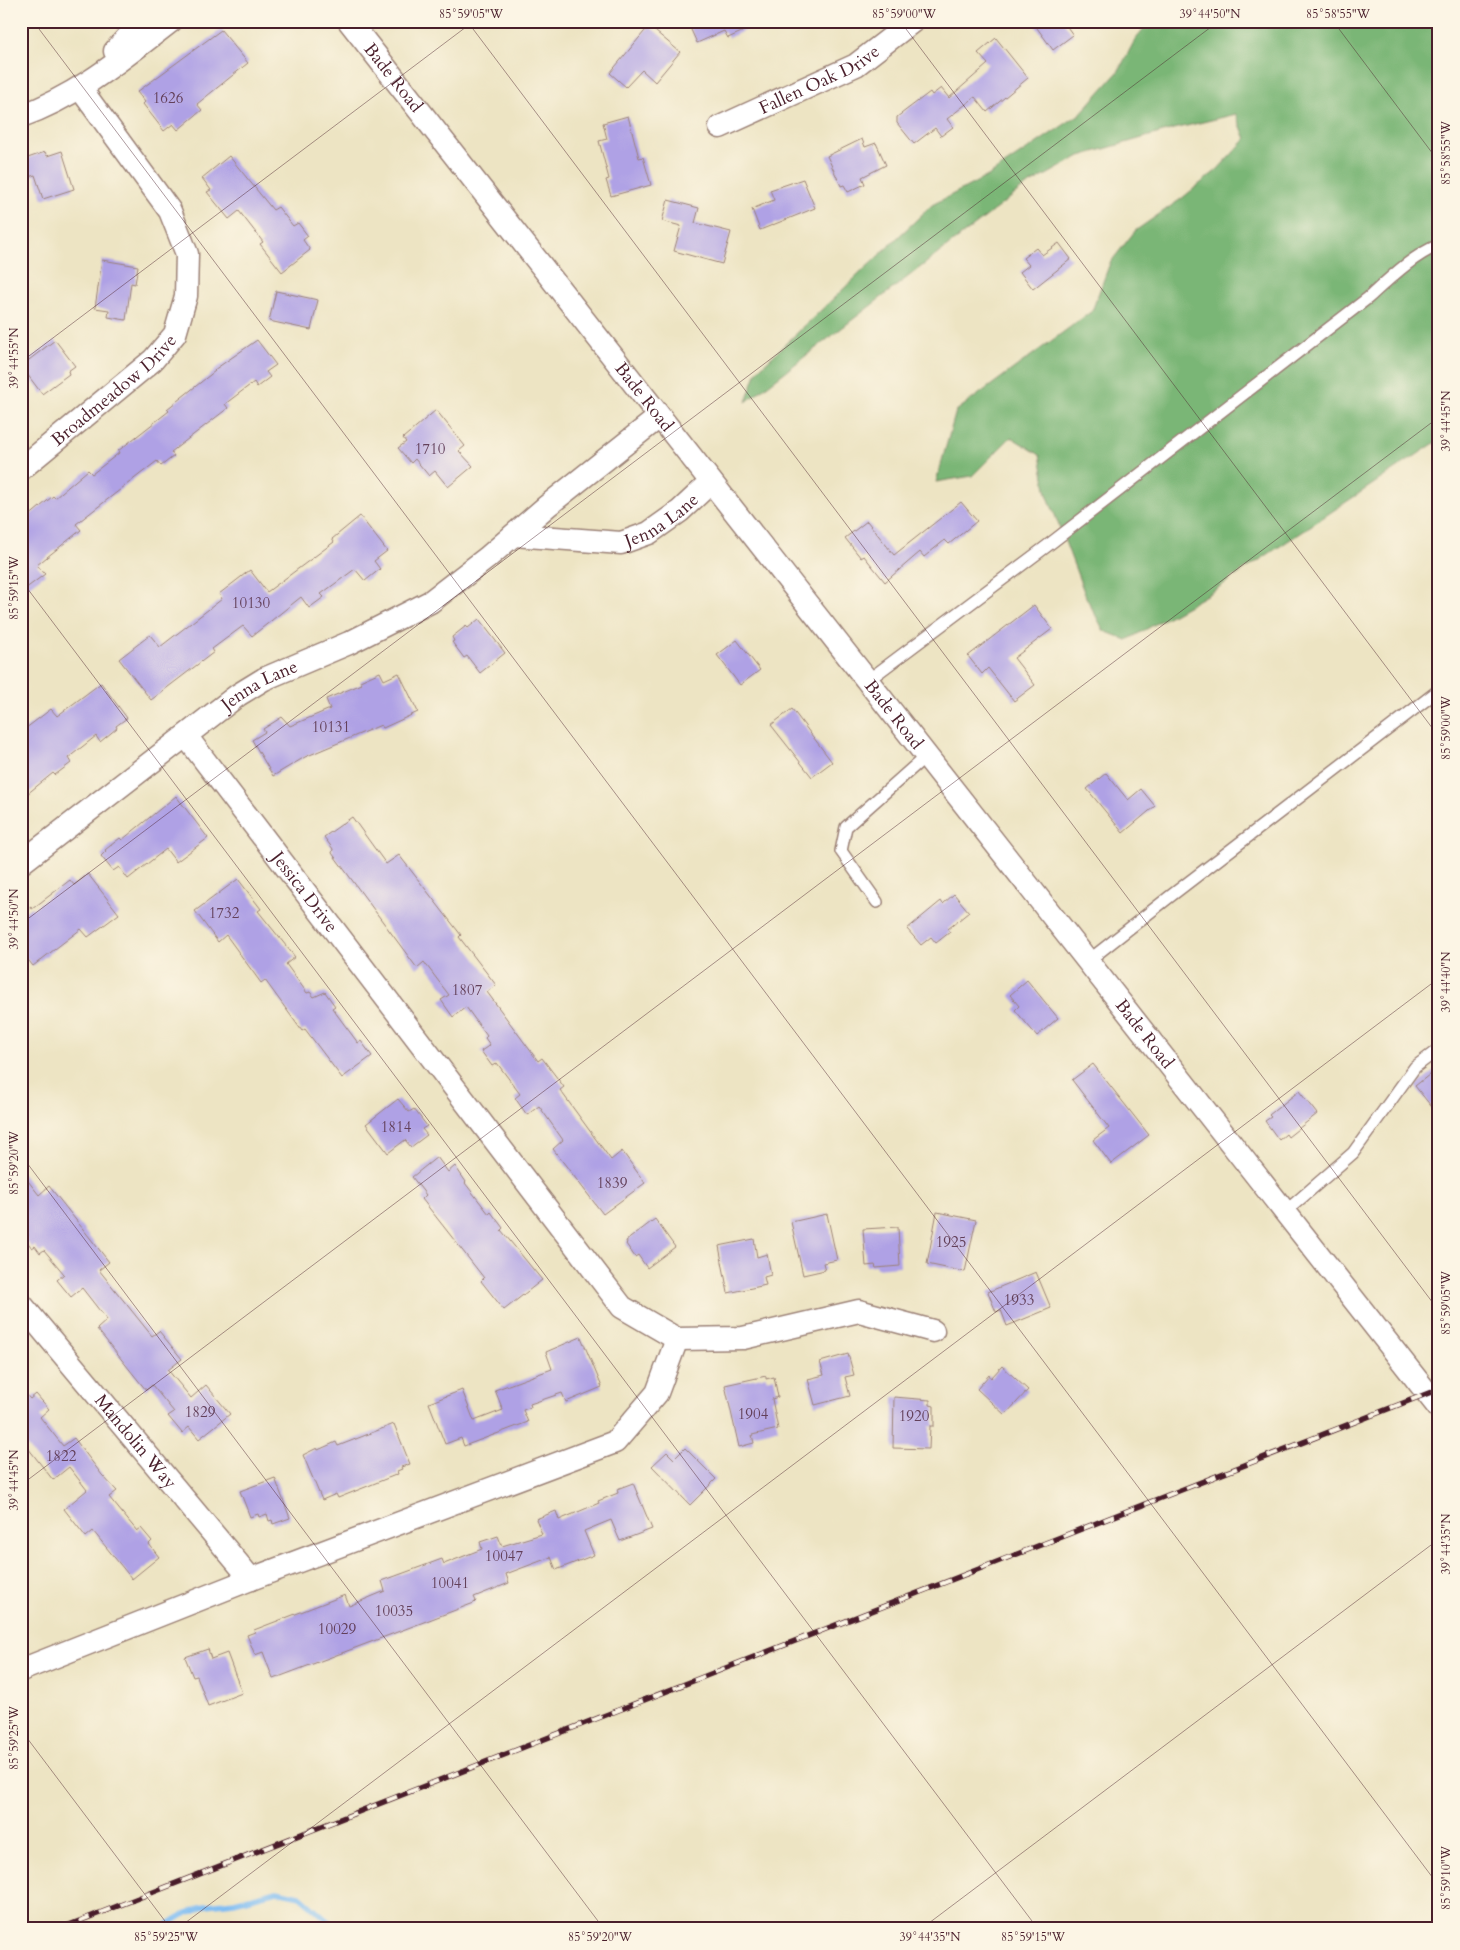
<svg xmlns="http://www.w3.org/2000/svg" width="1460" height="1950" font-family="Cardo,serif">
	<rect width="100%" height="100%" fill="#fcf5e5"/>
	<filter id="ink" filterUnits="userSpaceOnUse"><feTurbulence type="fractalNoise" baseFrequency=".02" numOctaves="2"/><feDisplacementMap in="SourceGraphic" scale="10" xChannelSelector="R" yChannelSelector="G"/><feConvolveMatrix kernelMatrix="1 2 1 2 8 2 1 2 1" color-interpolation-filters="sRGB"/></filter>
	<filter id="wash" filterUnits="userSpaceOnUse"><feTurbulence type="fractalNoise" baseFrequency=".0096" numOctaves="4" result="noise"/><feDisplacementMap in="SourceGraphic" scale="20" xChannelSelector="R" yChannelSelector="G"/><feGaussianBlur stdDeviation="1.12" result="paint"/><feColorMatrix in="noise" values="0 0 0 0 0 0 0 0 0 0 0 0 0 0 0 0 0 1.4 0 .05"/><feComposite in="paint" operator="in"/></filter>
	<g filter="url(#wash)">
		<rect width="100%" height="100%" fill="#ede4c3"/>
		<path fill="#7ab676" stroke="#626a50" d="M 1150,21 L 1439,21 L 1439,440 L 1210,593 L 1127,640 L 1104,631 L 1086,597 L 1047,494 L 1040,455 L 1011,437 L 972,476 L 936,482 L 956,411 L 1092,311 L 1110,263 L 1135,231 L 1181,199 L 1217,170 L 1246,139 L 1236,114 L 1170,130 L 1080,156 L 1023,188 L 746,402 L 757,371 L 932,205 L 988,176 L 1080,114 L 1118,72 L 1136,38 Z"/>
		<g fill="none" stroke-linecap="round" stroke-linejoin="round">
			<path stroke="#7fbdf3" stroke-width="5.5" d="M 160,1929 L 183,1915 L 207,1905 L 234,1902 L 277,1891 L 300,1896 L 338,1929"/>
		</g>
		<g id="blocks">
			<path fill="#afa1e5" d="M 687,21 L 766,21 L 728,38 L 724,31 L 697,43 Z
				M 1032,21 L 1063,21 L 1073,35 L 1053,50 Z
				M 649,26 L 680,52 L 655,82 L 642,70 L 626,87 L 610,73 Z
				M 221,30 L 248,63 L 197,104 L 202,110 L 178,130 L 173,124 L 164,131 L 143,104 L 145,102 L 137,92 Z
				M 996,38 L 1028,78 L 987,112 L 975,97 L 947,119 L 953,127 L 941,136 L 935,128 L 914,144 L 897,123 L 897,117 L 930,92 L 932,95 L 941,88 L 949,98 L 988,64 L 978,53 Z
				M 628,116 L 639,158 L 643,157 L 651,185 L 611,196 L 606,180 L 609,179 L 599,141 L 607,139 L 603,123 Z
				M 862,139 L 865,147 L 876,143 L 886,165 L 862,177 L 865,184 L 848,192 L 844,185 L 841,186 L 827,156 Z
				M 62,151 L 74,189 L 43,199 L 35,175 L 28,177 L 22,160 L 45,152 L 47,156 Z
				M 229,156 L 273,210 L 278,207 L 293,226 L 298,223 L 308,236 L 303,240 L 310,250 L 282,272 L 260,244 L 263,242 L 239,211 L 229,219 L 207,192 L 211,190 L 202,178 Z
				M 803,179 L 815,208 L 760,230 L 752,209 L 774,200 L 770,190 Z
				M 668,200 L 699,208 L 695,223 L 731,232 L 722,264 L 674,251 L 681,226 L 662,221 Z
				M 1059,243 L 1071,259 L 1033,289 L 1020,272 L 1029,265 L 1023,258 L 1036,248 L 1042,255 Z
				M 102,260 L 138,266 L 135,284 L 131,283 L 126,320 L 108,317 L 109,310 L 95,308 Z
				M 276,291 L 318,300 L 311,330 L 269,321 Z
				M 55,340 L 75,366 L 68,371 L 69,374 L 42,394 L 21,366 Z
				M 257,340 L 276,365 L 266,372 L 270,377 L 257,387 L 254,382 L 225,404 L 228,408 L 171,452 L 174,456 L 161,466 L 157,461 L 76,524 L 81,530 L 37,565 L 45,574 L 21,592 L 21,523 L 53,496 L 55,498 L 88,470 L 92,474 L 119,453 L 118,451 L 169,411 L 167,409 L 215,371 L 214,370 Z
				M 436,410 L 465,446 L 459,451 L 473,466 L 448,487 L 435,471 L 429,476 L 415,459 L 411,463 L 398,448 L 406,442 L 403,438 Z
				M 961,502 L 977,521 L 949,544 L 945,540 L 924,557 L 920,552 L 885,582 L 864,556 L 861,558 L 845,538 L 867,521 L 894,555 Z
				M 360,516 L 387,551 L 374,561 L 380,569 L 365,581 L 355,569 L 321,594 L 324,597 L 309,608 L 301,597 L 252,636 L 243,626 L 212,649 L 214,652 L 151,700 L 119,659 L 150,635 L 160,647 L 222,599 L 219,594 L 250,570 L 267,592 L 334,542 L 332,539 Z
				M 1034,605 L 1052,629 L 1014,658 L 1035,685 L 1014,701 L 988,668 L 982,674 L 968,656 Z
				M 479,619 L 505,653 L 480,673 L 467,656 L 464,658 L 452,642 L 454,641 L 452,637 L 466,626 L 468,628 Z
				M 737,640 L 760,670 L 740,685 L 717,655 Z
				M 380,672 L 384,680 L 399,673 L 418,712 L 383,728 L 381,725 L 305,757 L 273,776 L 252,740 L 265,732 L 263,729 L 282,717 L 290,726 L 330,709 L 326,699 L 362,684 L 360,681 Z
				M 101,683 L 127,718 L 116,726 L 117,728 L 100,742 L 96,736 L 68,758 L 71,763 L 55,775 L 53,773 L 21,799 L 21,732 L 51,709 L 57,716 Z
				M 792,709 L 832,762 L 812,777 L 771,725 Z
				M 1106,773 L 1128,800 L 1141,789 L 1155,806 L 1123,833 L 1087,789 Z
				M 176,796 L 208,838 L 176,862 L 166,849 L 128,879 L 119,867 L 113,871 L 101,856 L 106,851 L 105,850 L 120,838 L 122,840 Z
				M 352,817 L 386,864 L 399,855 L 461,935 L 459,937 L 496,985 L 487,992 L 538,1061 L 542,1058 L 564,1087 L 560,1090 L 611,1160 L 622,1151 L 645,1183 L 603,1214 L 553,1149 L 563,1140 L 539,1106 L 527,1115 L 515,1098 L 520,1094 L 497,1063 L 492,1066 L 481,1051 L 490,1045 L 485,1038 L 487,1036 L 466,1007 L 453,1017 L 441,1000 L 449,995 L 424,962 L 417,968 L 332,853 L 333,849 L 324,837 Z
				M 88,874 L 119,914 L 88,937 L 81,929 L 33,966 L 21,951 L 21,915 L 31,907 L 32,909 L 70,880 L 74,885 Z
				M 238,879 L 261,909 L 258,911 L 295,957 L 286,964 L 307,993 L 310,992 L 314,997 L 325,992 L 335,1006 L 332,1008 L 358,1043 L 361,1041 L 372,1056 L 342,1078 L 305,1029 L 302,1031 L 265,980 L 261,983 L 226,935 L 218,942 L 195,911 Z
				M 954,894 L 969,912 L 948,929 L 950,932 L 936,943 L 931,937 L 921,945 L 907,929 L 941,901 L 943,904 Z
				M 1027,980 L 1058,1018 L 1037,1036 L 1015,1010 L 1019,1006 L 1010,995 Z
				M 1093,1064 L 1149,1135 L 1111,1164 L 1093,1140 L 1109,1128 L 1072,1080 Z
				M 1439,1067 L 1439,1116 L 1415,1086 Z
				M 1299,1091 L 1317,1114 L 1288,1137 L 1286,1134 L 1279,1140 L 1265,1121 L 1271,1117 L 1269,1115 Z
				M 398,1099 L 409,1112 L 414,1109 L 427,1126 L 422,1129 L 427,1135 L 411,1147 L 405,1140 L 388,1153 L 366,1124 Z
				M 437,1157 L 448,1172 L 455,1166 L 466,1182 L 465,1183 L 489,1214 L 491,1212 L 503,1228 L 501,1230 L 542,1280 L 504,1310 L 481,1281 L 484,1278 L 422,1199 L 426,1195 L 412,1177 Z
				M 21,1172 L 39,1195 L 49,1186 L 109,1262 L 99,1270 L 152,1336 L 159,1331 L 182,1359 L 168,1370 L 191,1398 L 206,1385 L 230,1414 L 199,1439 L 189,1427 L 182,1433 L 168,1416 L 174,1412 L 152,1385 L 146,1390 L 97,1329 L 107,1320 L 82,1288 L 71,1297 L 57,1280 L 64,1274 L 44,1250 L 40,1253 L 35,1246 L 32,1248 L 21,1234 Z
				M 937,1212 L 976,1220 L 965,1272 L 927,1264 Z
				M 827,1214 L 837,1260 L 823,1263 L 825,1270 L 803,1275 L 791,1222 Z
				M 655,1219 L 675,1247 L 647,1268 L 638,1255 L 635,1257 L 626,1244 L 627,1243 L 626,1241 Z
				M 898,1227 L 900,1266 L 876,1268 L 875,1265 L 866,1266 L 863,1229 Z
				M 754,1239 L 757,1257 L 767,1254 L 771,1275 L 764,1277 L 766,1285 L 728,1293 L 719,1246 Z
				M 1036,1272 L 1051,1308 L 1007,1326 L 1001,1310 L 996,1312 L 988,1292 Z
				M 581,1337 L 602,1387 L 566,1402 L 562,1393 L 530,1404 L 531,1407 L 523,1410 L 528,1422 L 464,1446 L 461,1438 L 445,1444 L 429,1403 L 462,1390 L 474,1421 L 503,1410 L 495,1390 L 552,1369 L 546,1352 Z
				M 848,1354 L 854,1375 L 845,1377 L 850,1396 L 815,1405 L 808,1379 L 824,1375 L 820,1362 Z
				M 1002,1366 L 1028,1390 L 1005,1415 L 977,1389 L 989,1375 L 991,1378 Z
				M 766,1376 L 766,1379 L 774,1377 L 778,1397 L 772,1399 L 778,1429 L 752,1435 L 754,1443 L 739,1447 L 725,1385 Z
				M 21,1389 L 30,1399 L 36,1394 L 49,1409 L 40,1417 L 63,1446 L 74,1438 L 102,1475 L 117,1491 L 109,1497 L 137,1531 L 141,1528 L 152,1541 L 149,1544 L 159,1557 L 132,1579 L 93,1531 L 86,1537 L 64,1509 L 87,1490 L 69,1467 L 53,1480 L 21,1439 Z
				M 894,1397 L 930,1400 L 930,1405 L 934,1406 L 934,1426 L 930,1426 L 929,1449 L 893,1448 Z
				M 394,1424 L 410,1464 L 401,1467 L 402,1469 L 397,1471 L 398,1474 L 338,1498 L 336,1494 L 322,1500 L 303,1455 L 317,1448 L 318,1450 L 336,1442 L 338,1446 Z
				M 685,1448 L 716,1479 L 690,1505 L 652,1466 L 667,1452 L 674,1459 Z
				M 275,1478 L 290,1518 L 273,1524 L 272,1520 L 269,1521 L 267,1514 L 259,1517 L 258,1514 L 250,1517 L 240,1491 Z
				M 633,1483 L 652,1529 L 620,1541 L 611,1520 L 584,1531 L 594,1555 L 556,1570 L 551,1557 L 506,1574 L 509,1583 L 474,1597 L 476,1601 L 474,1603 L 273,1679 L 263,1652 L 255,1655 L 247,1635 L 255,1632 L 254,1630 L 345,1595 L 349,1606 L 385,1591 L 382,1581 L 442,1559 L 444,1564 L 482,1549 L 480,1542 L 498,1536 L 502,1546 L 542,1534 L 536,1519 L 556,1511 L 559,1520 L 599,1503 L 598,1501 L 618,1493 L 617,1489 Z
				M 208,1649 L 211,1659 L 227,1653 L 242,1693 L 208,1706 L 197,1676 L 193,1677 L 185,1657 Z"/>
		</g>
	</g>
	<g filter="url(#ink)">
		<use href="#blocks" fill-opacity="0" stroke="#9c8277" stroke-width="1"/>
		<g fill="none" stroke-linecap="round" stroke-linejoin="round">
			<defs>
				<path id="lane" d="M 867,681 L 1047,546 L 1368,298 C 1389,279 1412,256 1439,245
					M 877,902 L 841,851 L 846,827 L 926,756
					M 1088,961 L 1168,898 L 1439,690
					M 1285,1212 L 1353,1153 L 1415,1067 L 1439,1049"/>
				<g id="street">
					<path id="s1" d="M 349,21 L 1439,1408"/>
					<path d="M 115,51 L 142,21"/>
					<path d="M 21,116 C 78,96 124,57 171,21"/>
					<path id="s2" d="M 720,127 L 856,65 L 913,21"/>
					<path id="s3" d="M 21,469 L 153,360 L 175,334 L 186,296 L 187,254 L 170,211 L 80,88"/>
					<path id="s4" d="M 514,535 L 621,543 L 649,533 L 680,511 L 711,482"/>
					<path id="s5" d="M 186,736 L 622,1307 L 677,1339 L 743,1338 L 859,1311 L 933,1331"/>
					<path id="s6" d="M 21,863 L 238,695 L 264,679 L 349,643 L 430,602 L 487,558 L 547,506 L 659,417"/>
					<path id="s7" d="M 21,1304 L 251,1579"/>
					<path d="M 21,1670 L 251,1579 L 615,1442 L 657,1393 L 677,1339"/>
				</g>
			</defs>
			<use href="#lane" stroke="#9c8277" stroke-width="14"/>
			<use href="#street" stroke="#9c8277" stroke-width="25"/>
			<use href="#lane" stroke="#fff" stroke-width="11"/>
			<use href="#street" stroke="#fff" stroke-width="22"/>
			<defs>
				<path id="rail" d="M 59,1929 L 1439,1389"/>
			</defs>
			<use href="#rail" stroke="#4a1f2b" stroke-width="5.5"/>
			<use href="#rail" stroke="#fcf5e5" stroke-width="4" stroke-dasharray="11" stroke-linecap="butt"/>
		</g>
	</g>
	<path fill="none" stroke="#4a1f2b" stroke-width="1" stroke-opacity="0.45" d="M 33,21 L 1439,1886M 467,21 L 1439,1311M 900,21 L 1439,737M 1333,21 L 1439,162M 21,362 L 474,21M 21,580 L 1038,1929M 21,924 L 1219,21M 21,1155 L 604,1929M 21,1485 L 1439,417M 21,1730 L 171,1929M 177,1929 L 1439,978M 921,1929 L 1439,1539"/>
	<g text-anchor="middle" stroke-width="4" stroke-linejoin="round" paint-order="stroke">
		<g font-size="15" fill="#63405a">
			<text x="168" y="103">1626</text>
			<text x="430" y="454">1710</text>
			<text x="251" y="608">10130</text>
			<text x="331" y="732">10131</text>
			<text x="224" y="918">1732</text>
			<text x="467" y="995">1807</text>
			<text x="396" y="1132">1814</text>
			<text x="612" y="1188">1839</text>
			<text x="951" y="1247">1925</text>
			<text x="1019" y="1305">1933</text>
			<text x="200" y="1417">1829</text>
			<text x="753" y="1419">1904</text>
			<text x="914" y="1421">1920</text>
			<text x="61" y="1461">1822</text>
			<text x="504" y="1561">10047</text>
			<text x="450" y="1588">10041</text>
			<text x="394" y="1616">10035</text>
			<text x="337" y="1634">10029</text>
		</g>
		<g font-size="18" fill="#4a1f2b" stroke="#fcf5e5">
			<text dy="6" stroke="none"><textPath href="#s1" startOffset="72">Bade Road</textPath></text>
			<text dy="6" stroke="none"><textPath href="#s2" startOffset="110">Fallen Oak Drive</textPath></text>
			<text dy="6" stroke="none"><textPath href="#s3" startOffset="122">Broadmeadow Drive</textPath></text>
			<text dy="6" stroke="none"><textPath href="#s1" startOffset="478">Bade Road</textPath></text>
			<text dy="6" stroke="none"><textPath href="#s4" startOffset="154">Jenna Lane</textPath></text>
			<text dy="6" stroke="none"><textPath href="#s6" startOffset="298">Jenna Lane</textPath></text>
			<text dy="6" stroke="none"><textPath href="#s1" startOffset="882">Bade Road</textPath></text>
			<text dy="6" stroke="none"><textPath href="#s5" startOffset="196">Jessica Drive</textPath></text>
			<text dy="6" stroke="none"><textPath href="#s1" startOffset="1288">Bade Road</textPath></text>
			<text dy="6" stroke="none"><textPath href="#s7" startOffset="179">Mandolin Way</textPath></text>
		</g>
	</g>
	<rect width="1460" height="1950" fill="none" stroke="#fcf5e5" stroke-width="55"/>
	<rect x="28" y="28" width="1404" height="1894" fill="none" stroke="#4a1f2b" stroke-width="2"/>
	<g font-size="12" text-anchor="middle" fill="#4a1f2b">
		<text x="471" y="18">85°59'05"W</text>
		<text x="904" y="18">85°59'00"W</text>
		<text x="1210" y="18">39°44'50"N</text>
		<text x="1338" y="18">85°58'55"W</text>
		<text transform="translate(1446 153) rotate(-90)" y="4">85°58'55"W</text>
		<text transform="translate(14 358) rotate(-90)" y="4">39°44'55"N</text>
		<text transform="translate(1446 421) rotate(-90)" y="4">39°44'45"N</text>
		<text transform="translate(14 588) rotate(-90)" y="4">85°59'15"W</text>
		<text transform="translate(1446 728) rotate(-90)" y="4">85°59'00"W</text>
		<text transform="translate(14 919) rotate(-90)" y="4">39°44'50"N</text>
		<text transform="translate(1446 982) rotate(-90)" y="4">39°44'40"N</text>
		<text transform="translate(14 1163) rotate(-90)" y="4">85°59'20"W</text>
		<text transform="translate(1446 1303) rotate(-90)" y="4">85°59'05"W</text>
		<text transform="translate(14 1480) rotate(-90)" y="4">39°44'45"N</text>
		<text transform="translate(1446 1544) rotate(-90)" y="4">39°44'35"N</text>
		<text transform="translate(14 1738) rotate(-90)" y="4">85°59'25"W</text>
		<text transform="translate(1446 1878) rotate(-90)" y="4">85°59'10"W</text>
		<text x="166" y="1941">85°59'25"W</text>
		<text x="600" y="1941">85°59'20"W</text>
		<text x="930" y="1941">39°44'35"N</text>
		<text x="1033" y="1941">85°59'15"W</text>
	</g>
</svg>
